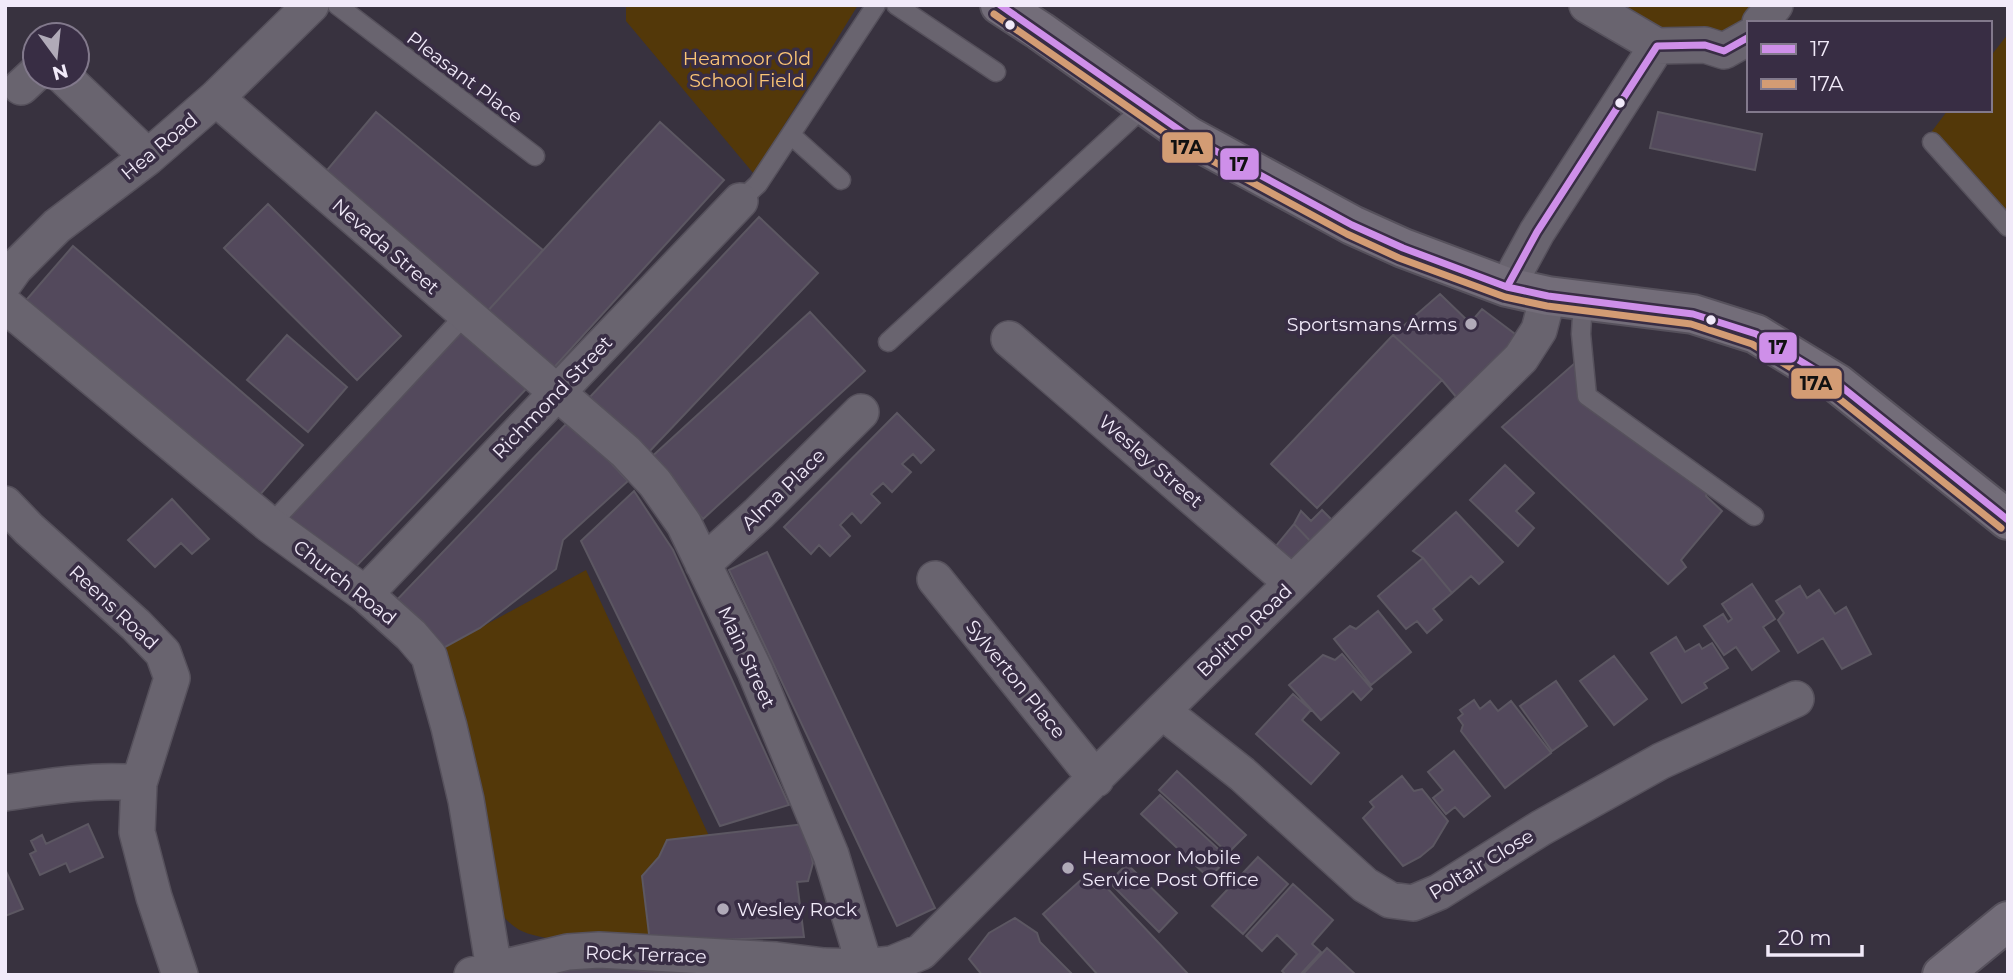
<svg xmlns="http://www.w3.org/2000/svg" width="2013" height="980" font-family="Montserrat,sans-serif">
	<rect width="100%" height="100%" fill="#38323f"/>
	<path fill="#533809" d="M 626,5 L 858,5 L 754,174 L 626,21 Z
		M 1587,5 L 1775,5 L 1724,51 Z
		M 2008,34 L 2008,237 L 1923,143 L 1948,110 L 1990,110 L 1990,57 Z
		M 586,570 L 709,836 L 659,857 L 642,876 L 650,942 C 619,942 538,945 515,927 C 509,923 504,917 499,912 L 436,652 Z"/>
	<path fill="#53495c" stroke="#5c5762" stroke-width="2" d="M 376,112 L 543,250 L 485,314 L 323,175 Z
		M 1658,112 L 1762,134 L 1755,170 L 1650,148 Z
		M 660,122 L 724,180 L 549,373 L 485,314 Z
		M 268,204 L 401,336 L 357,380 L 224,248 Z
		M 759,217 L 818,273 L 648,453 L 589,398 Z
		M 73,246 L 303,445 L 252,504 L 22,305 Z
		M 1440,294 L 1470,323 L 1482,309 L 1515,334 L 1513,347 L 1457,398 L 1442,380 L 1393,335 Z
		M 810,312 L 865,371 L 703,519 L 648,460 Z
		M 465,328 L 530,385 L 347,576 L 281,521 Z
		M 287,335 L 347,387 L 308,432 L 247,380 Z
		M 1393,335 L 1442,380 L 1317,508 L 1271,464 Z
		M 1575,363 L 1586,402 L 1709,488 L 1706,496 L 1722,511 L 1681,560 L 1686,567 L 1668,584 L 1502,427 Z
		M 897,413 L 934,450 L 921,463 L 913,454 L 902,464 L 911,472 L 892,492 L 883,483 L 871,494 L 880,503 L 861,523 L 852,513 L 840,525 L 850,536 L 830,556 L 819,545 L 811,554 L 784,527 Z
		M 566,424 L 595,446 L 628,481 L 563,540 L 556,569 L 480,628 L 436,652 L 391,606 Z
		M 1505,465 L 1534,493 L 1516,511 L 1534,528 L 1518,546 L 1470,500 Z
		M 634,491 L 673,550 L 789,805 L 720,826 L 581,541 Z
		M 172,499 L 209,539 L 192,554 L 181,543 L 155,567 L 128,540 Z
		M 1322,510 L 1338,526 L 1316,547 L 1294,524 L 1301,511 L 1311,521 Z
		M 1456,512 L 1503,562 L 1479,584 L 1471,576 L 1452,593 L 1423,558 L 1413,551 Z
		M 1294,524 L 1316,547 L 1291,560 L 1275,547 Z
		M 767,552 L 935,908 L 897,926 L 729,570 Z
		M 1423,558 L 1452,593 L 1433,609 L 1442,620 L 1427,633 L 1417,621 L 1406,629 L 1378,596 Z
		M 1752,584 L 1775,619 L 1763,627 L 1779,651 L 1752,670 L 1736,647 L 1724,655 L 1704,626 L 1723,614 L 1728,622 L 1732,619 L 1722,604 Z
		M 1800,586 L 1807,598 L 1819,590 L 1835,614 L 1846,607 L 1871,654 L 1842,669 L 1823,638 L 1798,653 L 1778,620 L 1784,613 L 1776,601 Z
		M 1378,611 L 1411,652 L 1371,685 L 1334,639 L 1350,626 L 1356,629 Z
		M 1676,637 L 1685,652 L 1699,644 L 1702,649 L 1712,643 L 1728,668 L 1704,683 L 1707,688 L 1682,703 L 1651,653 Z
		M 1342,654 L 1372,689 L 1361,700 L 1353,691 L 1321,720 L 1289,685 L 1323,655 L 1335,660 Z
		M 1614,656 L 1647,699 L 1614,725 L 1580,681 Z
		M 1556,681 L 1587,726 L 1552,751 L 1520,706 Z
		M 1293,694 L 1311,710 L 1302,720 L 1339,753 L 1311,784 L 1256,734 Z
		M 1474,700 L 1480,709 L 1490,701 L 1498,711 L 1511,701 L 1551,753 L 1505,788 L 1461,731 L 1463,725 L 1458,718 L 1463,714 L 1460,710 Z
		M 1454,751 L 1490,796 L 1464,817 L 1455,807 L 1446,814 L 1433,798 L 1443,790 L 1428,772 Z
		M 1177,771 L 1246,835 L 1228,853 L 1159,790 Z
		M 1402,776 L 1414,791 L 1422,789 L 1448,821 L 1433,846 L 1420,857 L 1403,866 L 1363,818 L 1374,807 L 1370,802 Z
		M 1160,795 L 1228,858 L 1209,878 L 1141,814 Z
		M 88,824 L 103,857 L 70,872 L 66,863 L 40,875 L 30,854 L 36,851 L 31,841 L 42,835 L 46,844 Z
		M 804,824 L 813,863 L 808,881 L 797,882 L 804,937 L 650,942 L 642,876 L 659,857 L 667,840 Z
		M 1258,857 L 1288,884 L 1243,934 L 1212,906 Z
		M 1127,864 L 1177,913 L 1159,932 L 1109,882 Z
		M 5,869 L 23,909 L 5,916 Z
		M 1091,871 L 1189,975 L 1098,975 L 1043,914 Z
		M 1293,884 L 1333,920 L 1312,944 L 1321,952 L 1300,975 L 1286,975 L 1282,971 L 1297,954 L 1277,935 L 1262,951 L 1246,936 Z
		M 1015,918 L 1037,933 L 1040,942 L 1073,975 L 982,975 L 969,959 L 989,933 Z
		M 1327,948 L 1356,975 L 1302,975 Z
		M 609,966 L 644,971 L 741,975 L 543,975 L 552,970 Z"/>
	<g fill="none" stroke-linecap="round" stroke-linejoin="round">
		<defs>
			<path id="lane" d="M 337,5 L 535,156
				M 896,5 L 996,72
				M 791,135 L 841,180
				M 1932,142 L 2008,227
				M 740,201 L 758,184 L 876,5
				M 1583,299 L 1581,334 L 1587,396 L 1754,516
				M 888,342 L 1145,106
				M 270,525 L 465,315"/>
			<path id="street" d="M 1587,5 L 1657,46
				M 1760,23 L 1775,5
				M 64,77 L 148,157
				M 21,87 L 35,74
				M 216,98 L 626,452 L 655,483 L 684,524 L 755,671 L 831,855 L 865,967
				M 5,282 L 15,268 L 57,226 L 148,157 L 216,98 L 311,5
				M 1507,287 L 1537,232 L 1657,46 L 1705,45 L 1724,51 L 1749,37
				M 5,305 L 270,525 L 365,594 L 411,635 L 429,656 L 449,727 L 466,800 L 495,975
				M 1009,339 L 1292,583
				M 5,504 L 29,529 L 136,625 L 163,653 L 172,678 L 139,783 L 137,832 L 154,897 L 180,975
				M 703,564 L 759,513 L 861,412
				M 935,579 L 1096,779
				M 365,594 L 740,201
				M 1162,711 L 1242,774 L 1365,885 L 1390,900 L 1413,903 L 1439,892 L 1541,828 L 1661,761 L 1796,699
				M 5,793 C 51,786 93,779 139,783
				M 472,975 L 568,952 L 599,950 L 776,960 L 824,966 L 865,967 L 892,964 L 921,952 L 1162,711 L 1521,358 L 1539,330 L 1548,296"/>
			<path id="secondary" d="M 1000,5 L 1040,31 L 1188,136 L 1352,225 L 1403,248 L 1507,287 L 1548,296 L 1693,314 L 1756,334 L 1838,384 L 2008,520
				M 1942,975 L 2008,921"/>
		</defs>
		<use href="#lane" stroke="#56515c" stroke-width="21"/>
		<use href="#street" stroke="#56515c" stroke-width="38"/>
		<use href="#secondary" stroke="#56515c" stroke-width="42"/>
		<use href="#lane" stroke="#69646f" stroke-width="18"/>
		<use href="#street" stroke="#69646f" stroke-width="35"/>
		<use href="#secondary" stroke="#736d79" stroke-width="38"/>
		<defs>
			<path id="bus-1" d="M 1000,5 L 1188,136 L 1352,225 L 1403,248 L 1507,287 L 1548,296 L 1693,314 L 1756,334 L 1838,384 L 2008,520
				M 1507,287 L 1537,232 L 1657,46 L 1705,45 L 1724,51 L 1749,37"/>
			<path id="bus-2" d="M 994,14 L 1183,145 L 1347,234 L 1399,258 L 1505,297 L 1547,306 L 1691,324 L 1752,344 L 1832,393 L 2001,528"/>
		</defs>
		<use href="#bus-1" stroke="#382d44" stroke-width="12"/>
		<use href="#bus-2" stroke="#382d44" stroke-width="12"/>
		<use href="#bus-1" stroke="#ce8fe9" stroke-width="7"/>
		<use href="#bus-2" stroke="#d39c74" stroke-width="7"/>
	</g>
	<g fill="#f1eaf9" stroke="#382d44" stroke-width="2.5">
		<circle cx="1010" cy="25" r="6"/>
		<circle cx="1620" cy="103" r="6"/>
		<circle cx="1711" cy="320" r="6"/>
	</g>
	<g fill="#b0aab8" stroke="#382d44" stroke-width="2.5">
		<circle cx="1471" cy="324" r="7"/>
		<circle cx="1068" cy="868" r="7"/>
		<circle cx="723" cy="909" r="7"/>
	</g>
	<g text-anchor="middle" stroke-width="7" stroke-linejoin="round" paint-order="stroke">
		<g font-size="19" fill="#fcc576" stroke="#382d44">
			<text x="747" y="65">Heamoor Old<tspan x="747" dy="22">School Field</tspan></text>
		</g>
		<g font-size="19" fill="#f1eaf9" stroke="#382d44">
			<text transform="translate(465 77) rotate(37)" y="7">Pleasant Place</text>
			<text transform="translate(159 146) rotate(-40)" y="7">Hea Road</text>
			<text transform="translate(386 246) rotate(41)" y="7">Nevada Street</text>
			<text transform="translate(552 397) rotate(-46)" y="7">Richmond Street</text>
			<text transform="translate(1151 461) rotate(41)" y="7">Wesley Street</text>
			<text transform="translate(783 489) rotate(-44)" y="7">Alma Place</text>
			<text transform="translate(345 582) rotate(38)" y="7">Church Road</text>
			<text transform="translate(114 607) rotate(43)" y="7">Reens Road</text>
			<text transform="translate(1244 630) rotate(-44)" y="7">Bolitho Road</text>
			<text transform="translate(747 657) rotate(65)" y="7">Main Street</text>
			<text transform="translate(1016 679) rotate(51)" y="7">Sylverton Place</text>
			<text transform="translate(1481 864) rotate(-31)" y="7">Poltair Close</text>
			<text transform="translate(646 954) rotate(2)" y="7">Rock Terrace</text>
		</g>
		<g font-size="19" fill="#f1eaf9" stroke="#382d44" text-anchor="start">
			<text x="1457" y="331" text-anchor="end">Sportsmans Arms</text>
			<text x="1082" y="864">Heamoor Mobile<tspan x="1082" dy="22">Service Post Office</tspan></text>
			<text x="737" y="916">Wesley Rock</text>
		</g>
	</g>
	<g stroke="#382d44" stroke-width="2.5">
		<rect x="1161" y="131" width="53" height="33" rx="7" fill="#d39c74"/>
		<rect x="1219" y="147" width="41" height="34" rx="7" fill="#ce8fe9"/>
		<rect x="1758" y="331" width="40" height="33" rx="7" fill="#ce8fe9"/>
		<rect x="1790" y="367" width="53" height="33" rx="7" fill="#d39c74"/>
	</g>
	<g font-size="19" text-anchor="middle" font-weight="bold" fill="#111">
		<text x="1187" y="154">17A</text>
		<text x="1239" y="171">17</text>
		<text x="1778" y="354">17</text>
		<text x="1816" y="390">17A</text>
	</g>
	<rect width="2013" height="980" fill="none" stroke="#f1eaf9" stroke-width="14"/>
	<rect x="1747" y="21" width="245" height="91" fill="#382d44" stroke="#82798c" stroke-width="2"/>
	<rect x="1761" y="44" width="35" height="10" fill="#ce8fe9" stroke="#82798c" stroke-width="2"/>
	<text x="1810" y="56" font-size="21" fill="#f1eaf9">17</text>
	<rect x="1761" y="79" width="35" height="10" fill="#d39c74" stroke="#82798c" stroke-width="2"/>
	<text x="1810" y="91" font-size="21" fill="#f1eaf9">17A</text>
	<g transform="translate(56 56) rotate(165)"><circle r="33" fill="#382d44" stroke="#82798c" stroke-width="2"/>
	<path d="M0-5L12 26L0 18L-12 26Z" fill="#b0aab8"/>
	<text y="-10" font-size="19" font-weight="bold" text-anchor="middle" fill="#f1eaf9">N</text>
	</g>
	<path d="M1768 945v10h94v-10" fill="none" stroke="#f1eaf9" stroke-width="3.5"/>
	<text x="1778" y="945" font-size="21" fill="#f1eaf9" stroke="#382d44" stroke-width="5" paint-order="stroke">20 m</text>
</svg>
